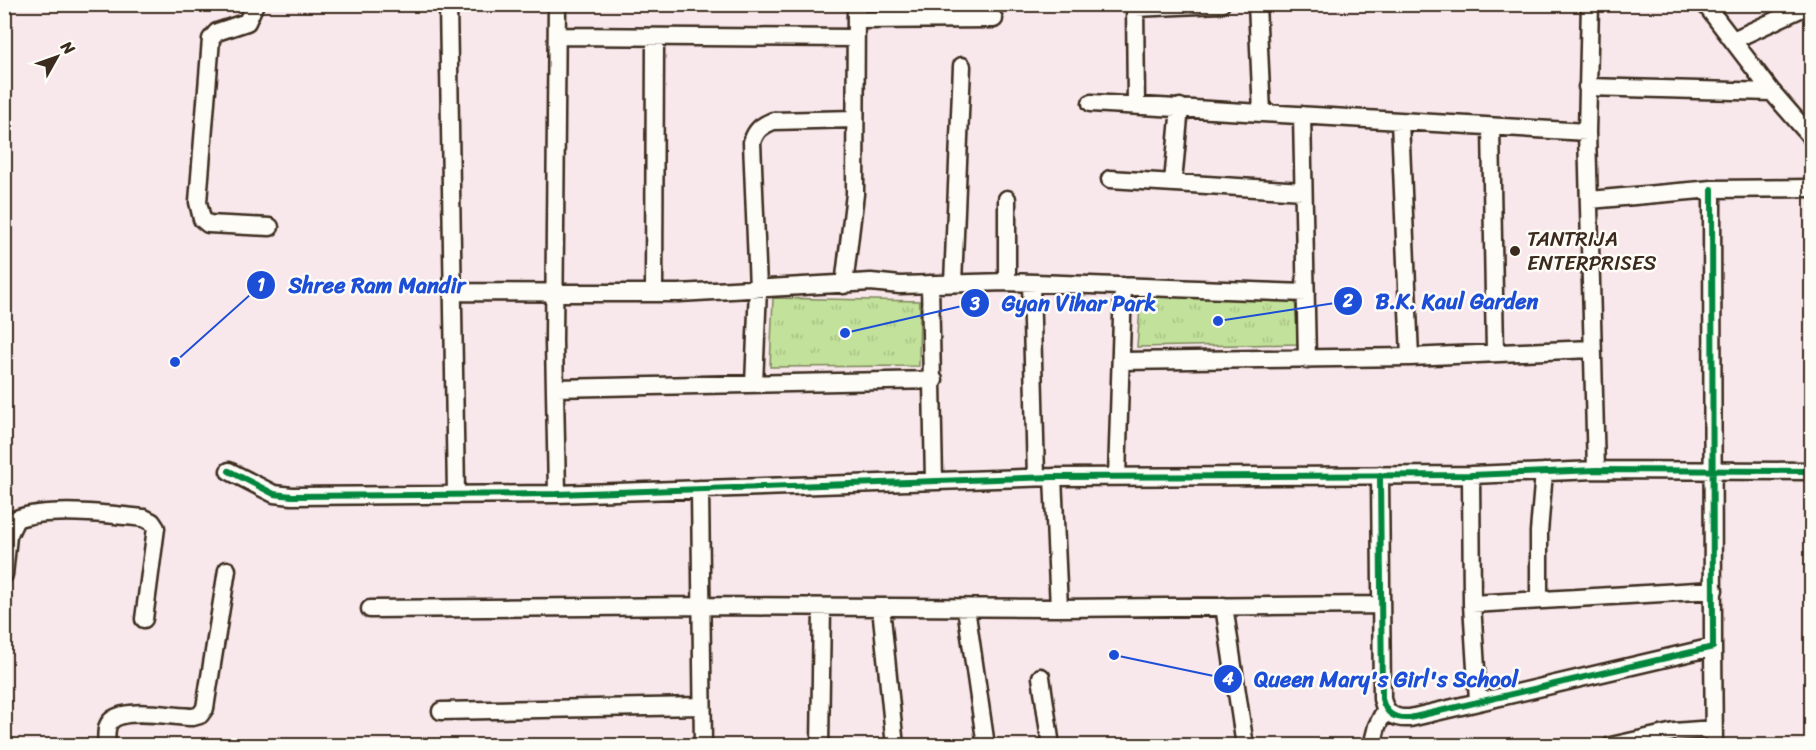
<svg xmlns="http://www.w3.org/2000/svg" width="1816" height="750" font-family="Sriracha,sans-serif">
	<defs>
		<pattern id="park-tufts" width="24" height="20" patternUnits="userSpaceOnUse" patternTransform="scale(1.5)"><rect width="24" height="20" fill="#c2e19a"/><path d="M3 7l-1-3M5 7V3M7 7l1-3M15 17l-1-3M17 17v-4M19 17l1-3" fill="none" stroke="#a8c184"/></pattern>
	</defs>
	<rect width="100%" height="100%" fill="#f8e7eb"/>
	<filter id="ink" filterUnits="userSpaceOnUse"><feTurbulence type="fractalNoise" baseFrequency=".0167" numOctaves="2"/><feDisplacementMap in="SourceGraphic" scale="12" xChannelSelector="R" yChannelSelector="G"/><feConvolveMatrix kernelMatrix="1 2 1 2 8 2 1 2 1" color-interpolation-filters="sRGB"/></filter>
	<g filter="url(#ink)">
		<path fill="url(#park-tufts)" stroke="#7e865c" stroke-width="1.5" d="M 1141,295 L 1295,299 L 1299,344 L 1137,347 Z
			M 773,298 L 920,301 L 919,366 L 770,367 Z"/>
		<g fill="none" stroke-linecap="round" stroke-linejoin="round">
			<defs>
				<path id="minor" d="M 255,4 L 247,22 L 217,32 L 211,39 L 198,202 L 202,219 L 208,224 L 270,227
					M 448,4 L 456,493
					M 557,4 L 554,341 L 557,494
					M 1135,4 L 1136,104
					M 1257,4 L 1262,113
					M 1590,4 L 1587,132 L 1596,470
					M 1705,4 L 1772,92 L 1812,138
					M 1135,8 L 1221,4
					M 856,20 L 994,19
					M 557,36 L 854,38
					M 1733,40 L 1811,4
					M 1587,87 L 1772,92
					M 1091,103 L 1587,132
					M 1302,115 L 1307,360
					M 1400,121 L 1410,357
					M 1491,127 L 1495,352
					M 1110,179 L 1303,191
					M 1173,182 L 1180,107
					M 1590,200 L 1712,189 L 1812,188
					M 1007,282 L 1007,199
					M 953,283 L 962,66
					M 1031,283 L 1036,477
					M 930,284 L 934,481
					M 844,285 L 855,194 L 856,4
					M 454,292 L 679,293 L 871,282 L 900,285 L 1007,282 L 1306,293
					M 654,293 L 655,37
					M 1122,361 L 1410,357 L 1592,349
					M 754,384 L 758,288 L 752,142 C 756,130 761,126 773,121 L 855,119
					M 555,388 L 934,380
					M 229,471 L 274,494 L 292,496 L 557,494 L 1053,477 L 1471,475 L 1596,470 L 1812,471
					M 1380,475 L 1382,699 C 1386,714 1394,719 1410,718 L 1713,647 L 1712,189
					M 1471,475 L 1472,604 L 1478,701
					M 1053,477 L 1059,608 L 1381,605
					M 1117,477 L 1123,286
					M 700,489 L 703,746
					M 4,575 L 8,536 L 16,519 C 49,507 108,514 144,518 L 152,522 L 156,528 L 144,619
					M 1539,600 L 1539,532 L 1544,472
					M 1472,604 L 1714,590
					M 1224,606 L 1245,746
					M 881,607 L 895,746
					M 966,608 L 986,746
					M 370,609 L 701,606 L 1059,608
					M 1713,647 L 1714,746
					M 1041,677 L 1051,746
					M 441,711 L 701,706
					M 106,746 C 107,738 105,728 110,722 C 122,706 173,717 193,717 L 200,715 L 205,708 L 227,570
					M 820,746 L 822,607
					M 1372,746 L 1377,726 L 1385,710
					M 1611,746 L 1674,732 L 1713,729"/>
			</defs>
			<use href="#minor" stroke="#3b2a1e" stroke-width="21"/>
			<use href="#minor" stroke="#fdfcf7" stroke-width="16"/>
			<defs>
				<path id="cycleway" d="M 229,471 L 274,494 L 292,496 L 557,494 L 1053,477 L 1471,475 L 1596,470 L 1812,471
					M 1380,475 L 1382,699 C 1386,714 1394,719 1410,718 L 1713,647 L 1712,189"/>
			</defs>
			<use href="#cycleway" stroke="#fdfcf7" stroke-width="10"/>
			<use href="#cycleway" stroke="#00873e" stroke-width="6"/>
		</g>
	</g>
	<circle fill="#3b2a1e" stroke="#fdfcf7" stroke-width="2" cx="1515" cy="251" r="6"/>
	<g text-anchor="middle" stroke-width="5" stroke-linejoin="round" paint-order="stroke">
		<g font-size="21" fill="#3b2a1e" stroke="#fdfcf7" text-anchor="start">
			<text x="1527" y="246">TANTRIJA<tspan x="1527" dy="24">ENTERPRISES</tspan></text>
		</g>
	</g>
	<path fill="none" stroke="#1d4ed8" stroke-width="2" d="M175 362L261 285M1218 321L1348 301M845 333L975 303M1114 655L1228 679"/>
	<g fill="#1d4ed8" stroke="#fdfcf7" stroke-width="2">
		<circle cx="175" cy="362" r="6"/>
		<circle cx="1218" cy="321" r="6"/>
		<circle cx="845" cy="333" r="6"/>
		<circle cx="1114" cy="655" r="6"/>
		<circle cx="261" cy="285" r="15"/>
		<circle cx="1348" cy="301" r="15"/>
		<circle cx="975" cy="303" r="15"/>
		<circle cx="1228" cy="679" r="15"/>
	</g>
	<g font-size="18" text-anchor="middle" font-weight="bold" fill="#fff">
		<text x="261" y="291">1</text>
		<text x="1348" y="307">2</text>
		<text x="975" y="310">3</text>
		<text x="1228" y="685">4</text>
	</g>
	<g font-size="22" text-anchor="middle" font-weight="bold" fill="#1d4ed8" stroke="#fdfcf7" stroke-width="5" stroke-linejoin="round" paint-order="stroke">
		<text x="377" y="293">Shree Ram Mandir</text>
		<text x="1457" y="309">B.K. Kaul Garden</text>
		<text x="1079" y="311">Gyan Vihar Park</text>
		<text x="1386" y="687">Queen Mary's Girl's School</text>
	</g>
	<rect width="1816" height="750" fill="none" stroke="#fdfcf7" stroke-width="24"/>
	<rect x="12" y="12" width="1792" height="726" fill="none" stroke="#3b2a1e" stroke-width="2" filter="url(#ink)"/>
	<g transform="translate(57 57) rotate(50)" stroke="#fdfcf7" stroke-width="4.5" paint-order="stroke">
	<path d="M0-4.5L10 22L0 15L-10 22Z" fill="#3b2a1e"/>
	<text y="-9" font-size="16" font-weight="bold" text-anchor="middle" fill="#3b2a1e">N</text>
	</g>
</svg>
